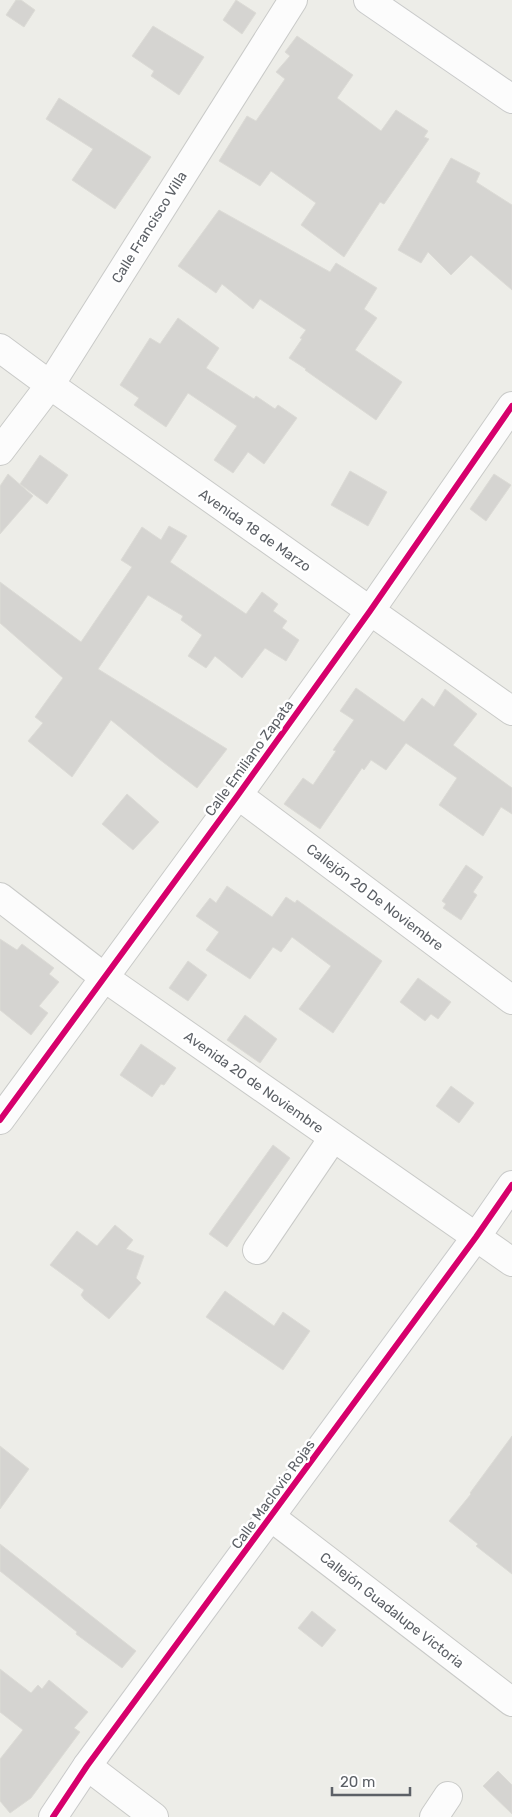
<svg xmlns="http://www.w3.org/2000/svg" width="512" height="1817" font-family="Rubik,sans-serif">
	<rect width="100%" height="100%" fill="#edede8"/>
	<path fill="#d5d4d1" stroke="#dcdbd6" d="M 16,0 L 21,0 L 35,10 L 24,27 L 6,15 Z
		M 236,0 L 256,13 L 242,34 L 223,20 Z
		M 153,26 L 204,57 L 179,95 L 151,76 L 154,71 L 132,56 Z
		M 297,36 L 353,75 L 337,98 L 381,131 L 396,110 L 428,131 L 424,137 L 429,139 L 384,204 L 380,202 L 344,257 L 301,225 L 316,203 L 271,171 L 260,186 L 219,161 L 247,116 L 256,121 L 285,79 L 276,72 L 290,56 L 285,52 Z
		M 59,98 L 151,157 L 115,209 L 72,180 L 93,149 L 46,119 Z
		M 451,158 L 480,173 L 476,182 L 512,205 L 512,290 L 471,255 L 451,275 L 428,252 L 421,263 L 398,250 Z
		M 219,210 L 330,272 L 336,263 L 377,288 L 364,309 L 377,318 L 355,350 L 402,382 L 376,420 L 305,370 L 306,369 L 289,358 L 302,339 L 300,338 L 306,330 L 260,299 L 253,309 L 222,284 L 216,293 L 178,266 Z
		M 178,318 L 219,348 L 206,368 L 254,399 L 256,396 L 275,409 L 278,405 L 297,418 L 264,464 L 248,452 L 233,473 L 214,460 L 237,426 L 188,393 L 166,427 L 134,405 L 139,398 L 120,385 L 150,338 L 160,344 Z
		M 40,455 L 68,475 L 47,504 L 20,484 Z
		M 350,471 L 387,492 L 368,526 L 331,505 Z
		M 8,474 L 33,496 L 0,534 L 0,486 Z
		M 494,474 L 511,485 L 486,521 L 470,509 Z
		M 169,526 L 187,536 L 170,562 L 246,614 L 262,592 L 278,604 L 273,611 L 287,621 L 282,628 L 299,640 L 286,661 L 265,648 L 242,678 L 215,656 L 206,668 L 188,656 L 202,635 L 181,620 L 183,616 L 148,595 L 98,669 L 227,749 L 197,788 L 159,759 L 111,720 L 72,777 L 28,741 L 43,723 L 35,717 L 63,678 L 0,623 L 0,582 L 81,642 L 132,567 L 121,560 L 142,527 L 161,540 Z
		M 356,688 L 404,722 L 422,698 L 434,707 L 445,689 L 477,714 L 453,745 L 512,788 L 512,814 L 501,807 L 483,836 L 439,805 L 457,778 L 406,743 L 386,770 L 371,760 L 364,770 L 362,768 L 320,829 L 284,804 L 303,778 L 313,785 L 336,751 L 333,750 L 354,720 L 340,711 Z
		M 127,794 L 159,822 L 133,850 L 102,824 Z
		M 466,865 L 483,877 L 473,892 L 477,895 L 461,920 L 443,908 L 446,904 L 442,901 Z
		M 227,886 L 272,917 L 286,897 L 295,903 L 297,900 L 382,961 L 333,1033 L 299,1009 L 331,966 L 292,937 L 281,952 L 273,947 L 250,979 L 206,950 L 219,932 L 196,916 L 210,898 L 216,903 Z
		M 0,939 L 17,950 L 22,944 L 54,968 L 49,974 L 59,982 L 39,1006 L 48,1013 L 31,1035 L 0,1010 Z
		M 188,961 L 207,975 L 188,1001 L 169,988 Z
		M 418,978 L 451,1002 L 438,1019 L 431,1014 L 425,1021 L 400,1002 Z
		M 245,1015 L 277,1039 L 260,1063 L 227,1040 Z
		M 141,1044 L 176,1068 L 164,1085 L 161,1084 L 152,1097 L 120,1075 Z
		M 451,1086 L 474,1103 L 459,1123 L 436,1106 Z
		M 273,1145 L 290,1158 L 227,1247 L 209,1234 Z
		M 115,1225 L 133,1240 L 126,1249 L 144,1256 L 136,1278 L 141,1283 L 109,1319 L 84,1299 L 81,1295 L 84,1290 L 50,1265 L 77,1231 L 97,1246 Z
		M 225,1291 L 274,1326 L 283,1312 L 310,1331 L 283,1370 L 206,1317 Z
		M 512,1436 L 512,1574 L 476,1546 L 478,1544 L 449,1521 L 471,1494 L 470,1493 Z
		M 0,1446 L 29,1469 L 0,1509 Z
		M 0,1544 L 136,1651 L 122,1668 L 76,1634 L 77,1632 L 0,1571 Z
		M 312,1611 L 336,1630 L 322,1647 L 298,1628 Z
		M 0,1669 L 31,1693 L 38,1685 L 42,1689 L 49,1680 L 88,1712 L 74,1728 L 80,1732 L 31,1798 L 10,1813 L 0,1801 L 0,1759 L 23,1730 L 0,1712 Z
		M 498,1771 L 512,1785 L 512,1814 L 483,1786 Z"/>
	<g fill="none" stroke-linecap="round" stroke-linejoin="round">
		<defs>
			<path id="street" d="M 0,348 L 50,385 L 512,711
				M 0,451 L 50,385 L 293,0
				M 238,795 L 512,1000
				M 0,897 L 105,978 L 512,1262
				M 0,1120 L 238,795 L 370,611 L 512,406
				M 257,1250 L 333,1138
				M 271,1517 L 512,1702
				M 87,1766 L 154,1817
				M 434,1817 L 448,1796"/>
			<path id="secondary" d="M 368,0 L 512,99
				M 53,1817 L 87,1766 L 476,1237 L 512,1185"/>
		</defs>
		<use href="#street" stroke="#c9cac8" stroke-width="30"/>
		<use href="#secondary" stroke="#c9caca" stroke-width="30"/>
		<use href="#street" stroke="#fcfcfc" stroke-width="28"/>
		<use href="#secondary" stroke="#fcfcfc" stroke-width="28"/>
		<defs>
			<path id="cycleway" d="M 0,1120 L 238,795 L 370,611 L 512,406
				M 53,1817 L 87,1766 L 476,1237 L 512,1185"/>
		</defs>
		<use href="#cycleway" stroke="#fff" stroke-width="9"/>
		<use href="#cycleway" stroke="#d6006c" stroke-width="6"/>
	</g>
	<g text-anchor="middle" stroke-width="5" stroke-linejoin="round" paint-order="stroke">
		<g font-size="14" fill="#5c6066" stroke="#fff">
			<text transform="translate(149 227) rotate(-58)" y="5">Calle Francisco Villa</text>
			<text transform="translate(255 530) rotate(35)" y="5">Avenida 18 de Marzo</text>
			<text transform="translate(249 758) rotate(-54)" y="5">Calle Emiliano Zapata</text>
			<text transform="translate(375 897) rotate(37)" y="5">Callejón 20 De Noviembre</text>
			<text transform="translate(254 1082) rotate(35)" y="5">Avenida 20 de Noviembre</text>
			<text transform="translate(273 1494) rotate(-54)" y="5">Calle Maclovio Rojas</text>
			<text transform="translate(392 1610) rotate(38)" y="5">Callejón Guadalupe Victoria</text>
		</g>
	</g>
	<path d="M332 1787v8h78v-8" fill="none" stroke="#5c6066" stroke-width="2.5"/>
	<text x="340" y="1787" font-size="15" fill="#5c6066" stroke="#ffffff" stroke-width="4" paint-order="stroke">20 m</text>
</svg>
